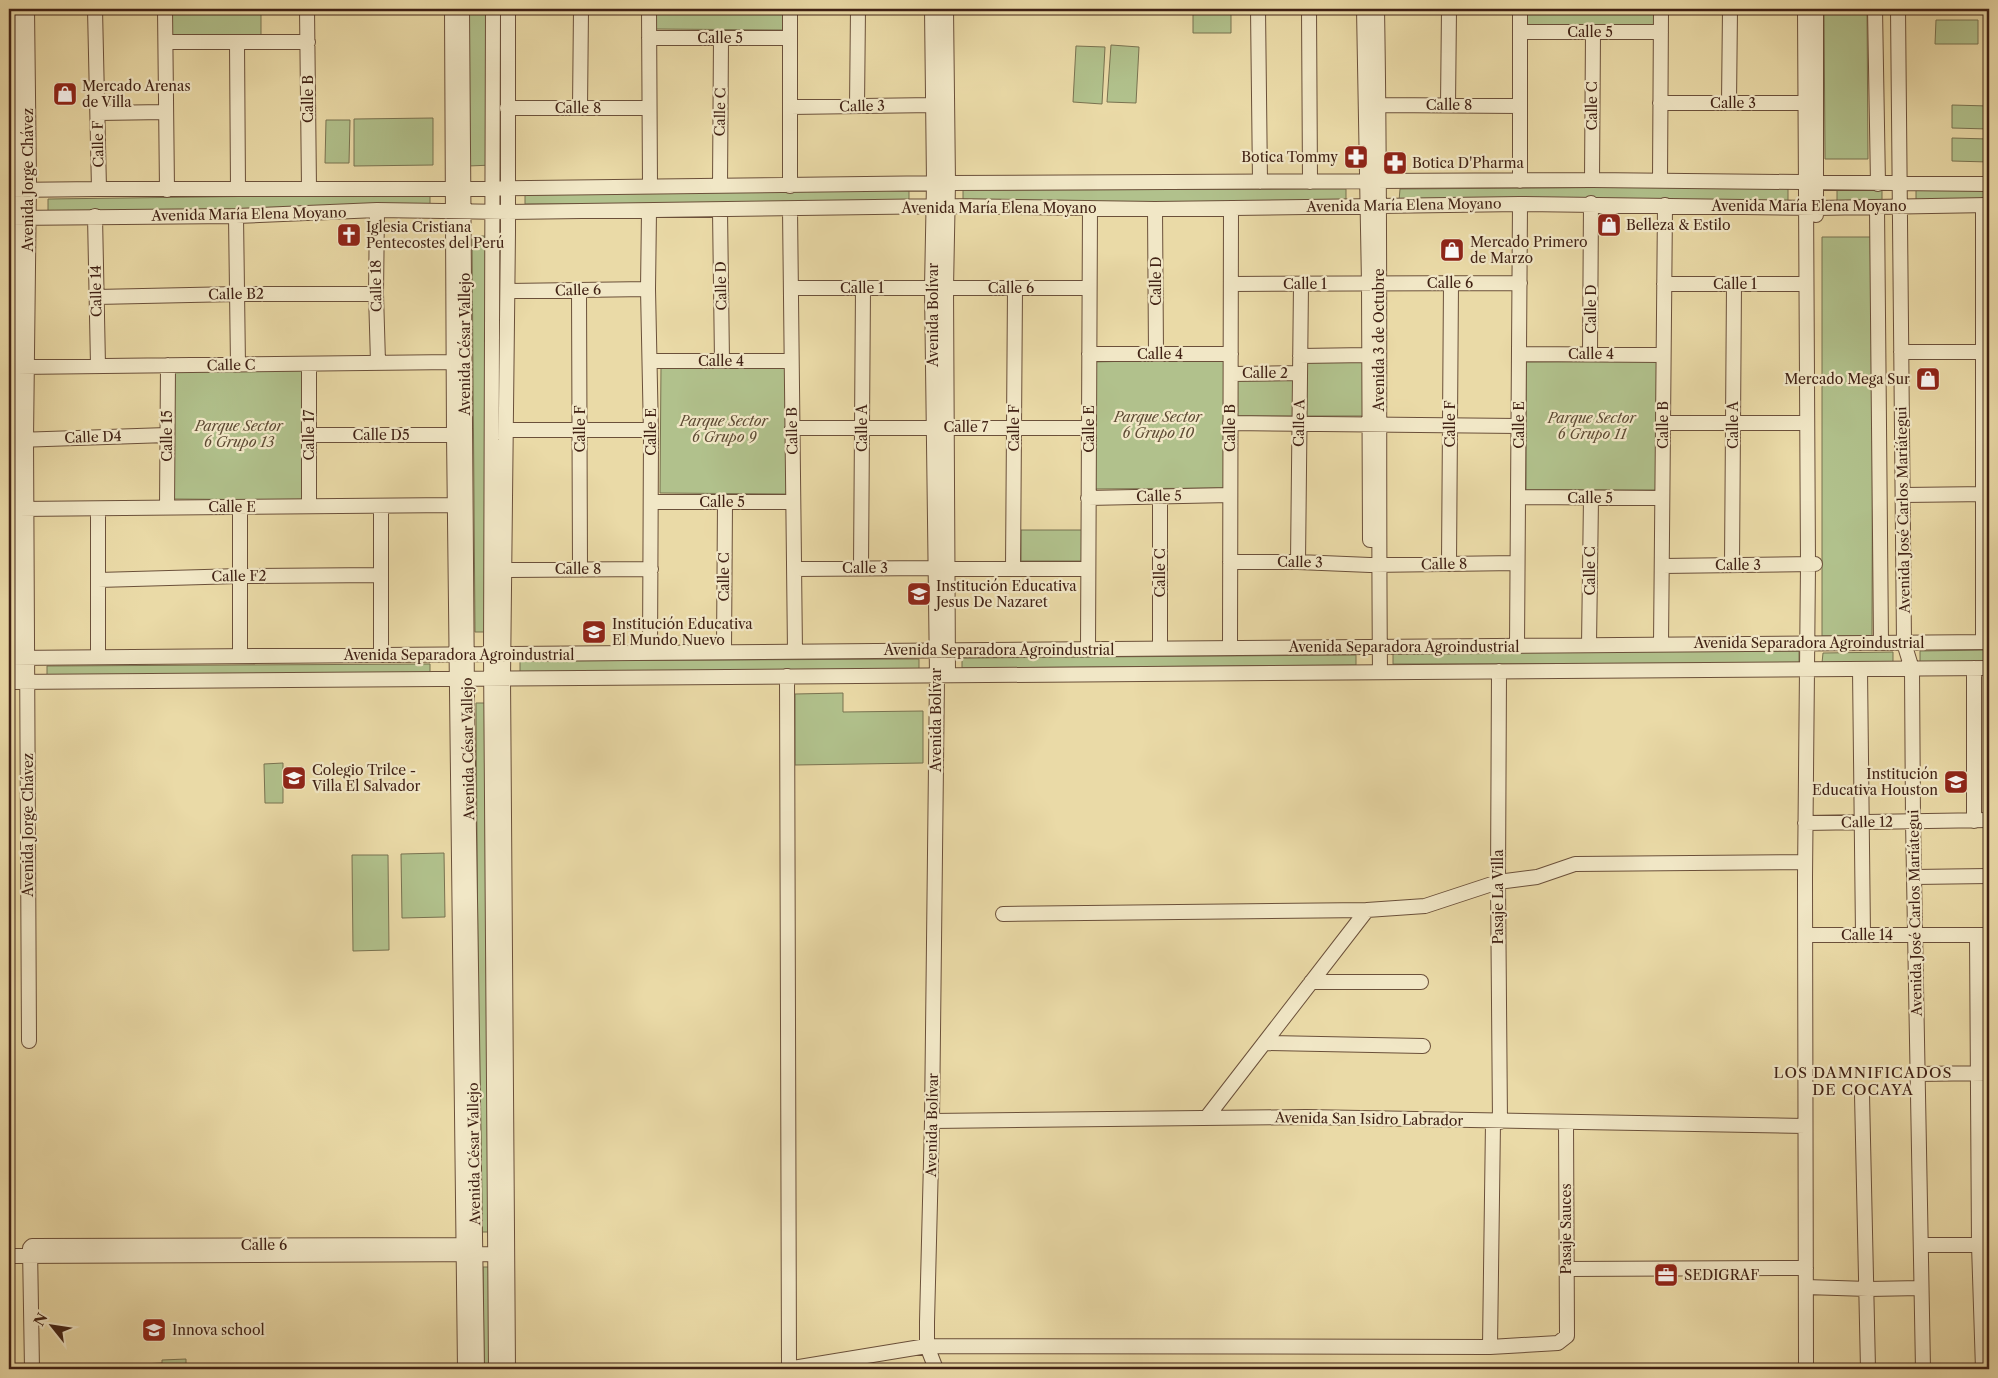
<svg xmlns="http://www.w3.org/2000/svg" width="1998" height="1378" font-family="'Libre Caslon Text',serif">
	<rect width="100%" height="100%" fill="#eadaa7"/>
	<filter id="stains"><feTurbulence type="fractalNoise" baseFrequency=".004" numOctaves="4"/><feColorMatrix values="0 0 0 0 .2 0 0 0 0 .09 0 0 0 0 .02 0 0 0 .5 -.17"/></filter>
	<radialGradient id="worn" r=".72"><stop offset=".6" stop-color="#630" stop-opacity="0"/><stop offset="1" stop-color="#630" stop-opacity=".3"/></radialGradient>
	<path fill="#b1c18c" stroke="#797250" d="M 171,9 L 261,9 L 261,36 L 171,36 Z
		M 467,9 L 492,9 L 493,165 L 468,166 Z
		M 656,9 L 785,9 L 785,30 L 656,29 Z
		M 1193,9 L 1231,9 L 1231,33 L 1193,33 Z
		M 1526,9 L 1657,9 L 1656,28 L 1525,27 Z
		M 1824,9 L 1867,9 L 1868,159 L 1825,159 Z
		M 1936,20 L 1978,20 L 1978,44 L 1935,44 Z
		M 1111,45 L 1139,47 L 1136,103 L 1107,102 Z
		M 1076,46 L 1105,47 L 1102,104 L 1073,102 Z
		M 1952,105 L 1989,106 L 1989,129 L 1952,128 Z
		M 433,118 L 433,165 L 354,166 L 354,119 Z
		M 326,120 L 350,120 L 349,163 L 325,163 Z
		M 1952,138 L 1989,139 L 1989,162 L 1952,161 Z
		M 1662,187 L 1788,188 L 1788,202 L 1399,201 L 1400,189 Z
		M 1837,188 L 1882,189 L 1882,203 L 1837,203 Z
		M 909,189 L 909,203 L 525,204 L 525,191 Z
		M 1346,189 L 1346,201 L 963,203 L 963,190 Z
		M 1989,189 L 1989,201 L 1916,202 L 1916,190 Z
		M 430,194 L 430,207 L 48,212 L 48,199 Z
		M 472,236 L 489,236 L 492,632 L 475,632 Z
		M 1822,237 L 1873,237 L 1872,636 L 1822,636 Z
		M 1224,359 L 1225,488 L 1092,489 L 1092,362 Z
		M 1304,359 L 1364,359 L 1364,416 L 1304,416 Z
		M 1657,361 L 1657,490 L 1526,490 L 1526,362 Z
		M 661,365 L 786,365 L 788,494 L 660,493 Z
		M 175,368 L 303,369 L 304,500 L 173,499 Z
		M 1234,379 L 1295,379 L 1295,416 L 1233,416 Z
		M 1021,530 L 1084,530 L 1084,561 L 1021,561 Z
		M 1989,650 L 1989,661 L 1920,662 L 1920,651 Z
		M 1799,651 L 1799,663 L 1393,664 L 1393,652 Z
		M 1893,652 L 1893,662 L 1822,663 L 1823,653 Z
		M 1356,655 L 1356,665 L 962,668 L 962,658 Z
		M 919,659 L 919,670 L 520,672 L 520,661 Z
		M 430,664 L 430,674 L 47,676 L 47,666 Z
		M 843,693 L 843,712 L 923,711 L 923,763 L 795,765 L 795,694 Z
		M 476,703 L 489,703 L 493,1232 L 480,1232 Z
		M 283,763 L 283,803 L 265,803 L 264,764 Z
		M 444,853 L 445,917 L 402,918 L 401,854 Z
		M 352,855 L 388,855 L 389,950 L 353,951 Z
		M 483,1267 L 491,1267 L 491,1369 L 484,1369 Z
		M 186,1359 L 186,1369 L 120,1369 L 120,1365 L 162,1363 L 162,1366 L 162,1360 Z"/>
	<g fill="none" stroke-linecap="round" stroke-linejoin="round">
		<defs>
			<path id="minor" d="M 27,9 L 29,181 L 26,439 L 29,1041
				M 95,9 L 99,189
				M 165,9 L 167,190
				M 307,9 L 309,188
				M 452,9 L 454,435 L 465,1369
				M 462,9 L 467,699 L 477,1369
				M 493,9 L 491,655 L 496,1369
				M 649,9 L 650,187
				M 932,9 L 934,183 L 932,288 L 937,675 L 932,1121 L 927,1322 L 927,1346 L 936,1369
				M 946,9 L 948,183 L 946,288 L 948,675
				M 1258,9 L 1260,182
				M 1309,9 L 1310,182
				M 1364,9 L 1369,284 L 1370,540
				M 1377,9 C 1381,230 1378,451 1380,672
				M 1520,9 L 1520,181
				M 1805,9 L 1808,565 L 1805,877 L 1806,1369
				M 1875,9 L 1878,184
				M 1898,9 L 1904,643 L 1912,669 L 1913,821 L 1923,1369
				M 1520,32 L 1661,32
				M 649,38 L 790,38
				M 166,42 L 308,42
				M 237,42 L 238,189
				M 1660,103 L 1805,103
				M 1729,103 L 1730,9
				M 1379,105 L 1520,106
				M 1448,105 L 1449,9
				M 857,106 L 858,9
				M 790,107 L 934,105
				M 507,108 L 649,108
				M 580,108 L 581,9
				M 98,113 L 165,112
				M 1592,180 L 1593,32
				M 1660,181 L 1661,9
				M 720,186 L 721,38
				M 790,186 L 790,9
				M 9,190 L 99,189 L 452,189 L 948,183 L 1592,180 L 1989,184
				M 1877,207 L 1881,643
				M 790,209 L 795,652
				M 1155,209 L 1156,354
				M 377,210 L 376,294 L 378,362
				M 720,210 L 722,361
				M 649,211 L 648,289 L 651,435 L 650,653
				M 1816,215 L 1816,9
				M 95,216 L 98,365
				M 236,216 L 238,365
				M 9,218 L 236,216 L 377,210 L 508,212 L 948,206 L 1155,209 L 1520,204 L 1816,208 L 1989,205
				M 1231,284 L 1520,283
				M 1664,284 L 1806,284
				M 791,288 L 1089,288
				M 579,290 L 580,569
				M 508,291 L 648,289
				M 96,297 L 237,294 L 376,294
				M 1901,352 L 1989,352
				M 1089,354 L 1231,354
				M 1519,354 L 1663,355
				M 1590,354 L 1591,203
				M 1300,356 L 1368,355
				M 650,361 L 791,361
				M 309,364 L 309,506
				M 17,367 L 454,362
				M 1231,374 L 1300,373
				M 1230,423 L 1519,426
				M 1663,423 L 1807,423
				M 792,428 L 1089,428
				M 507,430 L 651,430
				M 309,435 L 454,435
				M 17,440 L 167,435
				M 1903,495 L 1989,494
				M 1160,496 L 1160,649
				M 1518,497 L 1662,498
				M 1088,498 L 1230,495
				M 651,502 L 793,502
				M 381,506 L 381,655
				M 167,508 L 168,365
				M 18,509 L 455,505
				M 98,509 L 98,657
				M 1230,562 L 1298,562 L 1370,565 L 1517,563
				M 1298,562 L 1301,284
				M 1449,564 L 1451,283
				M 1732,565 L 1734,284
				M 1662,566 L 1815,564
				M 861,568 L 863,288
				M 794,569 L 936,568
				M 949,569 L 1088,569
				M 1013,569 L 1015,288
				M 505,570 L 651,569
				M 98,580 L 240,576 L 381,575
				M 1983,642 L 1983,205
				M 1589,645 L 1591,498
				M 1661,645 L 1665,205
				M 1517,646 L 1520,204
				M 1230,648 L 1231,208
				M 1088,649 L 1090,208
				M 724,652 L 725,502
				M 240,656 L 240,507
				M 9,658 L 1989,642
				M 1860,669 L 1863,935
				M 1499,671 L 1498,882 L 1500,1122
				M 787,676 L 789,1368
				M 9,682 L 1989,668
				M 15,682 L 14,367 L 17,190 L 15,9
				M 1974,821 L 1974,668
				M 1805,823 L 1989,820
				M 1914,877 L 1989,876
				M 1003,914 L 1367,910 L 1425,906 L 1498,882 L 1537,877 L 1575,864 L 1805,862
				M 1805,935 L 1989,935
				M 1977,935 L 1979,1245 L 1983,1369
				M 1311,982 L 1421,982
				M 1264,1043 L 1423,1046
				M 1917,1074 L 1989,1073
				M 1862,1094 L 1868,1369
				M 1207,1117 L 1367,910
				M 932,1121 L 1306,1117 L 1805,1126
				M 1921,1245 L 1989,1245
				M 9,1256 L 505,1254
				M 1567,1269 L 1806,1268
				M 1806,1287 L 1868,1289 L 1921,1288
				M 1490,1347 L 1493,1122
				M 32,1369 L 30,1248 L 32,1246 L 471,1245
				M 508,1369 L 503,678 L 508,231 L 508,9
				M 787,1369 L 927,1346 L 1490,1347 L 1558,1343 L 1567,1336 L 1566,1123"/>
		</defs>
		<use href="#minor" stroke="#6b503a" stroke-width="16"/>
		<use href="#minor" stroke="#f1e7c6" stroke-width="14"/>
	</g>
	<defs>
		<symbol id="shop-square" viewBox="-11 -11 22 22"><rect x="-9" y="-9" width="18" height="18" rx="4" fill="#8f2418" stroke="#f1e7c6"/><path d="M-5-2.5h2.3a2.7 3.5 0 0 1 5.4 0H5L5.5 6h-11ZM-1.5-2.5h3a1.5 2.3 0 0 0-3 0Z" fill="#fff"/></symbol>
		<symbol id="pharmacy-square" viewBox="-11 -11 22 22"><rect x="-9" y="-9" width="18" height="18" rx="4" fill="#8f2418" stroke="#f1e7c6"/><path d="M-2-6h4v4h4v4h-4v4h-4v-4h-4v-4h4Z" fill="#fff"/></symbol>
		<symbol id="church-square" viewBox="-11 -11 22 22"><rect x="-9" y="-9" width="18" height="18" rx="4" fill="#8f2418" stroke="#f1e7c6"/><path d="M-1.2-6h2.4v3.5h3.3v2.4h-3.3V6h-2.4V-.1h-3.3v-2.4h3.3Z" fill="#fff"/></symbol>
		<symbol id="school-square" viewBox="-11 -11 22 22"><rect x="-9" y="-9" width="18" height="18" rx="4" fill="#8f2418" stroke="#f1e7c6"/><path d="M0-5L7-2L0 1L-7-2ZM-4 1L0 2.5L4 1V4Q0 6-4 4Z" fill="#fff"/></symbol>
		<symbol id="office-square" viewBox="-11 -11 22 22"><rect x="-9" y="-9" width="18" height="18" rx="4" fill="#8f2418" stroke="#f1e7c6"/><path d="M-6-3h4V-5.5h4V-3h4V5H-6ZM-1-4.5V-3h2v-1.5ZM-6 0V1H6V0Z" fill="#fff"/></symbol>
	</defs>
	<g fill-rule="evenodd">
		<use href="#shop-square" x="51" y="80" width="28" height="28"/>
		<use href="#pharmacy-square" x="1342" y="143" width="28" height="28"/>
		<use href="#pharmacy-square" x="1381" y="149" width="28" height="28"/>
		<use href="#shop-square" x="1595" y="211" width="28" height="28"/>
		<use href="#church-square" x="335" y="221" width="28" height="28"/>
		<use href="#shop-square" x="1438" y="236" width="28" height="28"/>
		<use href="#shop-square" x="1914" y="365" width="28" height="28"/>
		<use href="#school-square" x="905" y="580" width="28" height="28"/>
		<use href="#school-square" x="580" y="618" width="28" height="28"/>
		<use href="#school-square" x="280" y="764" width="28" height="28"/>
		<use href="#school-square" x="1942" y="768" width="28" height="28"/>
		<use href="#office-square" x="1652" y="1261" width="28" height="28"/>
		<use href="#school-square" x="140" y="1316" width="28" height="28"/>
	</g>
	<g text-anchor="middle" stroke-width="4.5" stroke-linejoin="round" paint-order="stroke">
		<g font-size="14" fill="#412215" stroke="#f1e7c6">
			<text x="1590" y="37">Calle 5</text>
			<text x="720" y="43">Calle 5</text>
			<text transform="translate(308 99) rotate(-90)" y="5">Calle B</text>
			<text x="1733" y="108">Calle 3</text>
			<text x="1449" y="110">Calle 8</text>
			<text transform="translate(862 106) rotate(-1)" y="5">Calle 3</text>
			<text transform="translate(1592 106) rotate(-90)" y="5">Calle C</text>
			<text x="578" y="113">Calle 8</text>
			<text transform="translate(720 112) rotate(-89)" y="5">Calle C</text>
			<text transform="translate(98 144) rotate(-91)" y="5">Calle F</text>
			<text transform="translate(28 180) rotate(-90)" y="5">Avenida Jorge Chávez</text>
			<text transform="translate(1404 205) rotate(-1)" y="5">Avenida María Elena Moyano</text>
			<text x="1809" y="211">Avenida María Elena Moyano</text>
			<text x="999" y="213">Avenida María Elena Moyano</text>
			<text transform="translate(249 214) rotate(-1)" y="5">Avenida María Elena Moyano</text>
			<text transform="translate(1156 281) rotate(-90)" y="5">Calle D</text>
			<text x="1450" y="288">Calle 6</text>
			<text x="1305" y="289">Calle 1</text>
			<text x="1735" y="289">Calle 1</text>
			<text transform="translate(376 286) rotate(-91)" y="5">Calle 18</text>
			<text transform="translate(721 286) rotate(-91)" y="5">Calle D</text>
			<text x="862" y="293">Calle 1</text>
			<text x="1011" y="293">Calle 6</text>
			<text transform="translate(578 290) rotate(-1)" y="5">Calle 6</text>
			<text transform="translate(96 291) rotate(-91)" y="5">Calle 14</text>
			<text transform="translate(236 294) rotate(-1)" y="5">Calle B2</text>
			<text transform="translate(1591 309) rotate(-90)" y="5">Calle D</text>
			<text transform="translate(933 315) rotate(-90)" y="5">Avenida Bolívar</text>
			<text transform="translate(1379 340) rotate(-90)" y="5">Avenida 3 de Octubre</text>
			<text transform="translate(465 344) rotate(-90)" y="5">Avenida César Vallejo</text>
			<text x="1160" y="359">Calle 4</text>
			<text x="1591" y="359">Calle 4</text>
			<text x="721" y="366">Calle 4</text>
			<text transform="translate(231 365) rotate(-1)" y="5">Calle C</text>
			<text x="1265" y="378">Calle 2</text>
			<text transform="translate(1299 423) rotate(-89)" y="5">Calle A</text>
			<text transform="translate(1450 424) rotate(-90)" y="5">Calle F</text>
			<text transform="translate(1519 425) rotate(-90)" y="5">Calle E</text>
			<text transform="translate(1663 425) rotate(-90)" y="5">Calle B</text>
			<text transform="translate(1733 425) rotate(-90)" y="5">Calle A</text>
			<text x="966" y="432">Calle 7</text>
			<text transform="translate(862 428) rotate(-90)" y="5">Calle A</text>
			<text transform="translate(1014 428) rotate(-90)" y="5">Calle F</text>
			<text transform="translate(1230 428) rotate(-90)" y="5">Calle B</text>
			<text transform="translate(580 429) rotate(-90)" y="5">Calle F</text>
			<text transform="translate(1089 429) rotate(-90)" y="5">Calle E</text>
			<text transform="translate(792 431) rotate(-91)" y="5">Calle B</text>
			<text transform="translate(651 432) rotate(-90)" y="5">Calle E</text>
			<text transform="translate(309 435) rotate(-90)" y="5">Calle 17</text>
			<text x="381" y="440">Calle D5</text>
			<text transform="translate(167 436) rotate(-90)" y="5">Calle 15</text>
			<text transform="translate(93 437) rotate(-2)" y="5">Calle D4</text>
			<text transform="translate(1159 496) rotate(-1)" y="5">Calle 5</text>
			<text x="1590" y="503">Calle 5</text>
			<text x="722" y="507">Calle 5</text>
			<text x="232" y="512">Calle E</text>
			<text transform="translate(1903 510) rotate(-91)" y="5">Avenida José Carlos Mariátegui</text>
			<text transform="translate(1300 562) rotate(1)" y="5">Calle 3</text>
			<text transform="translate(1444 564) rotate(-1)" y="5">Calle 8</text>
			<text x="1738" y="570">Calle 3</text>
			<text x="865" y="573">Calle 3</text>
			<text x="578" y="574">Calle 8</text>
			<text transform="translate(1590 571) rotate(-90)" y="5">Calle C</text>
			<text transform="translate(1160 573) rotate(-90)" y="5">Calle C</text>
			<text transform="translate(239 576) rotate(-1)" y="5">Calle F2</text>
			<text transform="translate(724 577) rotate(-90)" y="5">Calle C</text>
			<text x="1809" y="648">Avenida Separadora Agroindustrial</text>
			<text x="1404" y="652">Avenida Separadora Agroindustrial</text>
			<text x="999" y="655">Avenida Separadora Agroindustrial</text>
			<text x="459" y="660">Avenida Separadora Agroindustrial</text>
			<text transform="translate(936 720) rotate(-90)" y="5">Avenida Bolívar</text>
			<text transform="translate(468 749) rotate(-91)" y="5">Avenida César Vallejo</text>
			<text transform="translate(1867 822) rotate(-1)" y="5">Calle 12</text>
			<text transform="translate(28 825) rotate(-90)" y="5">Avenida Jorge Chávez</text>
			<text transform="translate(1498 897) rotate(-90)" y="5">Pasaje La Villa</text>
			<text transform="translate(1915 913) rotate(-91)" y="5">Avenida José Carlos Mariátegui</text>
			<text x="1867" y="940">Calle 14</text>
			<text transform="translate(1369 1119) rotate(1)" y="5">Avenida San Isidro Labrador</text>
			<text transform="translate(932 1125) rotate(-89)" y="5">Avenida Bolívar</text>
			<text transform="translate(474 1154) rotate(-91)" y="5">Avenida César Vallejo</text>
			<text transform="translate(1566 1229) rotate(-90)" y="5">Pasaje Sauces</text>
			<text x="264" y="1250">Calle 6</text>
		</g>
		<g font-size="14" fill="#412215" stroke="#f1e7c6" text-anchor="start">
			<text x="82" y="91">Mercado Arenas<tspan x="82" dy="16">de Villa</tspan></text>
			<text x="1338" y="162" text-anchor="end">Botica Tommy</text>
			<text x="1412" y="168">Botica D'Pharma</text>
			<text x="1626" y="230">Belleza &amp; Estilo</text>
			<text x="366" y="232">Iglesia Cristiana<tspan x="366" dy="16">Pentecostes del Perú</tspan></text>
			<text x="1470" y="247">Mercado Primero<tspan x="1470" dy="16">de Marzo</tspan></text>
			<text x="1910" y="384" text-anchor="end">Mercado Mega Sur</text>
			<text x="936" y="591">Institución Educativa<tspan x="936" dy="16">Jesus De Nazaret</tspan></text>
			<text x="612" y="629">Institución Educativa<tspan x="612" dy="16">El Mundo Nuevo</tspan></text>
			<text x="312" y="775">Colegio Trilce -<tspan x="312" dy="16">Villa El Salvador</tspan></text>
			<text x="1938" y="779" text-anchor="end">Institución<tspan x="1938" dy="16">Educativa Houston</tspan></text>
			<text x="1684" y="1280">SEDIGRAF</text>
			<text x="172" y="1335">Innova school</text>
		</g>
		<g font-size="14" font-style="italic" fill="#5d4a33" stroke="#f1e7c6">
			<text x="1158" y="422">Parque Sector<tspan x="1158" dy="16">6 Grupo 10</tspan></text>
			<text x="1592" y="423">Parque Sector<tspan x="1592" dy="16">6 Grupo 11</tspan></text>
			<text x="724" y="426">Parque Sector<tspan x="724" dy="16">6 Grupo 9</tspan></text>
			<text x="239" y="431">Parque Sector<tspan x="239" dy="16">6 Grupo 13</tspan></text>
		</g>
		<g font-size="15" letter-spacing="1" fill="#412215" stroke="#f1e7c6">
			<text x="1863" y="1078">LOS DAMNIFICADOS<tspan x="1863" dy="17">DE COCAYA</tspan></text>
		</g>
	</g>
	<rect width="1998" height="1378" fill="none" stroke="#eadaa7" stroke-width="30"/>
	<rect x="10" y="10" width="1978" height="1358" fill="none" stroke="#412215" stroke-width="2.5"/>
	<rect x="15" y="15" width="1968" height="1348" fill="none" stroke="#412215"/>
	<g transform="translate(52 1326) rotate(300)" stroke="#f1e7c6" stroke-width="4" paint-order="stroke">
	<path d="M0-4L9 19L0 12L-9 19Z" fill="#412215"/>
	<text y="-8" font-size="14" font-weight="bold" text-anchor="middle" fill="#412215">N</text>
	</g>
	<rect width="100%" height="100%" filter="url(#stains)"/>
	<rect width="100%" height="100%" fill="url(#worn)"/>
</svg>
